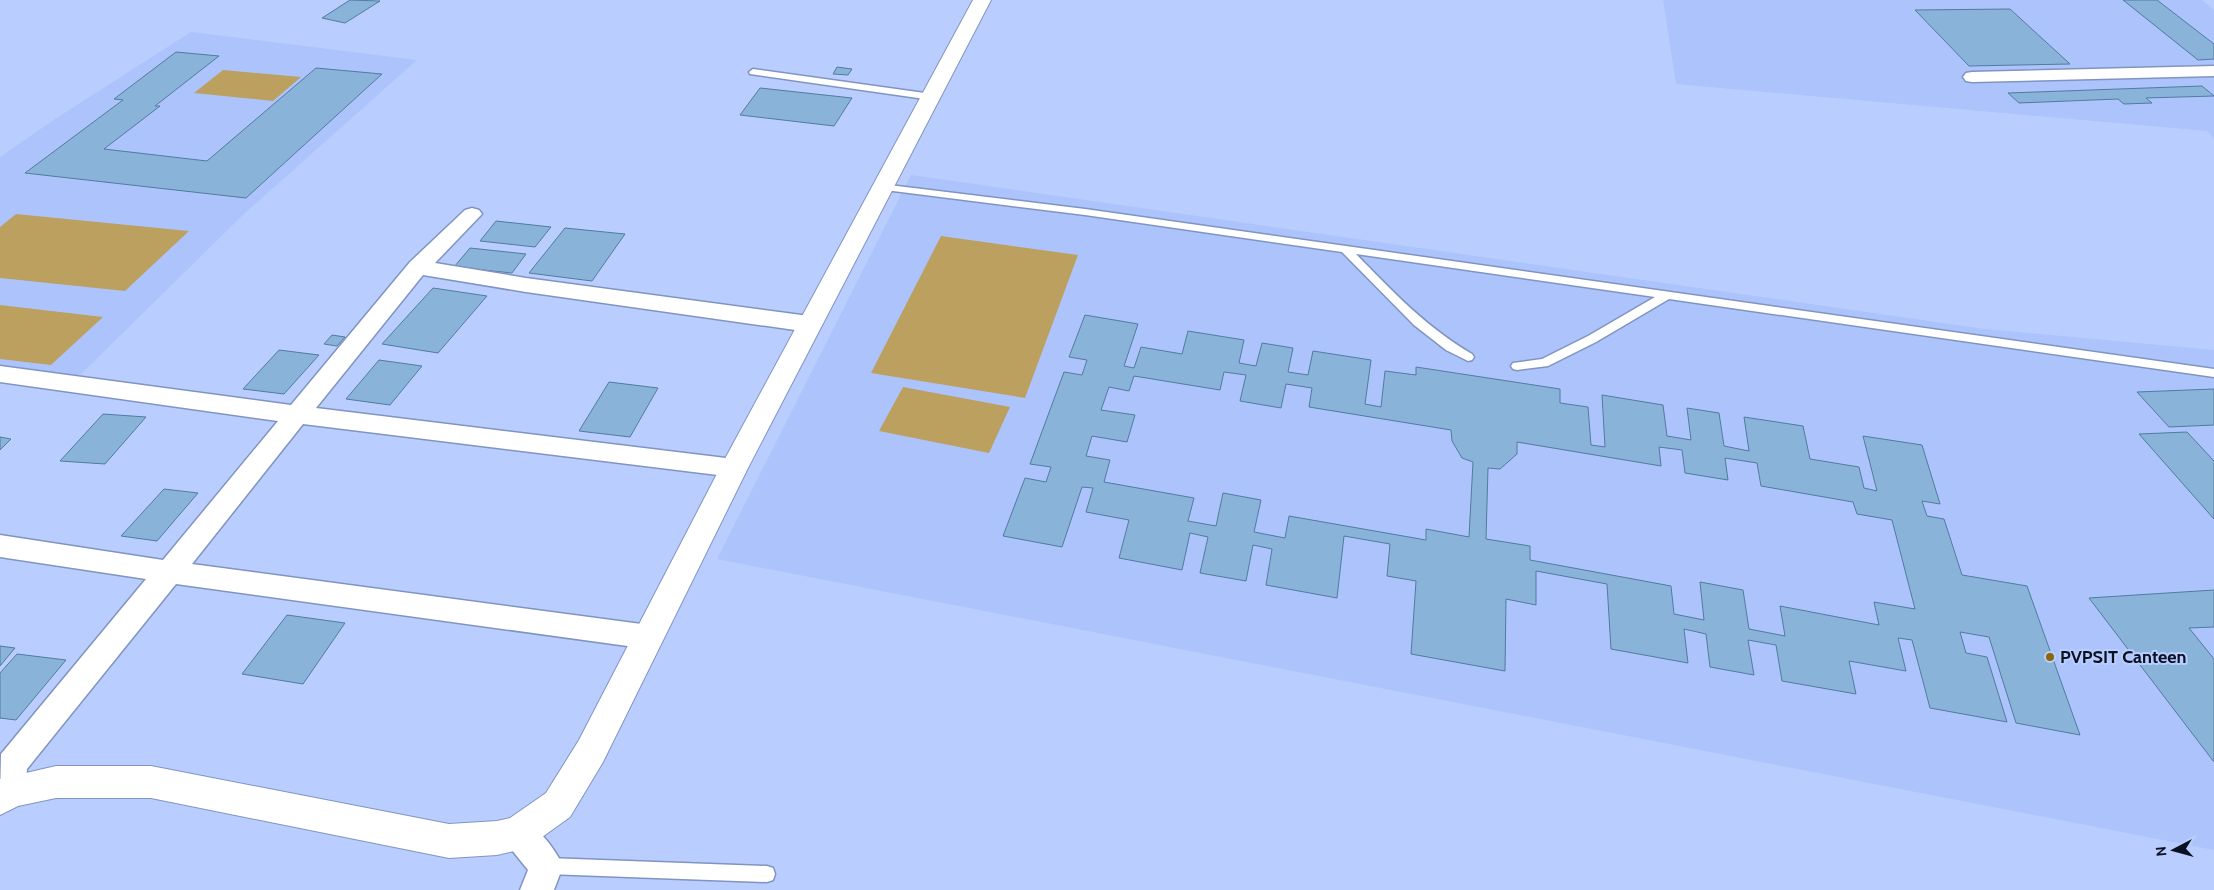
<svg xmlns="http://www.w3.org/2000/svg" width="2214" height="890" font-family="Cabin,sans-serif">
	<rect width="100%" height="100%" fill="#b9ceff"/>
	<path fill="#acc4fb" d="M 1663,0 L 2202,0 L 2214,10 L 2214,139 L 2208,131 L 1676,84 Z
		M 191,32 L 417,60 L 245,213 L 78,377 L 0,367 L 0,157 L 55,119 Z
		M 911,175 L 1985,329 L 2214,350 L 2214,850 L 717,559 Z"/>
	<path fill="#bca060" d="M 223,70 L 301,77 L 273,101 L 194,93 Z
		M 16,214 L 189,231 L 125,291 L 0,278 L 0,227 Z
		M 941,236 L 1078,255 L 1025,398 L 871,373 Z
		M 0,305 L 103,317 L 51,365 L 0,359 Z
		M 903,387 L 1010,407 L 989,453 L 879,431 Z"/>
	<path fill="#89b3d9" stroke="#527b9f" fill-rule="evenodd" d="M 350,0 L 380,1 L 345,23 L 322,18 Z
		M 2123,0 L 2157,0 L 2214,44 L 2214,59 L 2198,60 Z
		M 2010,9 L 2070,64 L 1969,66 L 1915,10 Z
		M 176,52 L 219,56 L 155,106 L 160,106 L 104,149 L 207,161 L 316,68 L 382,74 L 246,198 L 25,173 L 123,100 L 114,99 Z
		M 837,67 L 852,69 L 848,75 L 833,74 Z
		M 2202,86 L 2214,96 L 2146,98 L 2152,103 L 2124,104 L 2118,99 L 2019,103 L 2008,93 Z
		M 760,88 L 852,98 L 834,126 L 740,115 Z
		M 496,221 L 551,227 L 535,247 L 480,241 Z
		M 565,228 L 625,234 L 592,281 L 529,273 Z
		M 470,248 L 526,254 L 512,273 L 454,267 Z
		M 433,288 L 487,296 L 438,353 L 382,344 Z
		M 1085,315 L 1138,324 L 1124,366 L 1134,368 L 1141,347 L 1182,354 L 1188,331 L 1244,340 L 1239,363 L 1256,366 L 1262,343 L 1293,348 L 1288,372 L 1308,375 L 1313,351 L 1371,360 L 1365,404 L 1381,407 L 1385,371 L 1416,375 L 1416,367 L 1560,389 L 1560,403 L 1588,407 L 1591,445 L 1605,447 L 1602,395 L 1663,405 L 1667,436 L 1691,440 L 1687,408 L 1719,413 L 1724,446 L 1749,451 L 1744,417 L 1803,426 L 1810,459 L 1859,467 L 1864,488 L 1877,491 L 1863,436 L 1922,445 L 1940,504 L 1922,501 L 1927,516 L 1944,519 L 1962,575 L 2027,586 L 2080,735 L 2016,723 L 1989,637 L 1960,632 L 1966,653 L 1987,657 L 2007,722 L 1930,708 L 1912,640 L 1898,638 L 1906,671 L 1849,661 L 1856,694 L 1782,681 L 1776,645 L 1748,640 L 1754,675 L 1710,667 L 1706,634 L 1684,629 L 1688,663 L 1611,649 L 1607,584 L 1536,571 L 1536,605 L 1506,599 L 1505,671 L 1411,654 L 1416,581 L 1387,576 L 1390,544 L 1344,536 L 1337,598 L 1266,585 L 1272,549 L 1253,545 L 1246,581 L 1200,573 L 1208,537 L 1190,533 L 1182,570 L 1119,558 L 1129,520 L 1086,512 L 1093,488 L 1082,487 L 1062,547 L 1003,536 L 1025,478 L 1046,482 L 1051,467 L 1030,464 L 1064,372 L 1082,375 L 1087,360 L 1069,357 ZM 1224,372 L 1246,375 L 1240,401 L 1281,408 L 1286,384 L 1312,388 L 1309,407 L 1451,430 L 1452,441 L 1462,458 L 1473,462 L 1469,537 L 1426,529 L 1426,540 L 1289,516 L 1285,538 L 1254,532 L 1261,500 L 1223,493 L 1216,526 L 1188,521 L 1194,498 L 1104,482 L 1110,460 L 1086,456 L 1092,436 L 1127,442 L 1135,415 L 1101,410 L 1109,387 L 1129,391 L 1134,376 L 1220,390 ZM 1517,442 L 1661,466 L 1659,447 L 1682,450 L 1685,473 L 1728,480 L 1725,458 L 1757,463 L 1761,486 L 1853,502 L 1857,514 L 1892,520 L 1915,609 L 1874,602 L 1879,625 L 1780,606 L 1785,636 L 1749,629 L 1743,590 L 1700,582 L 1704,620 L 1674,614 L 1671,586 L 1530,560 L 1530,546 L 1486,539 L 1488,468 L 1500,469 L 1517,454 Z
		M 332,335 L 345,337 L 337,346 L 324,344 Z
		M 279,350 L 319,355 L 284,394 L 243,389 Z
		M 379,360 L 422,366 L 390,405 L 346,399 Z
		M 609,382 L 658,388 L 630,437 L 579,431 Z
		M 2214,389 L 2214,425 L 2169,427 L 2137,392 Z
		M 103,414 L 146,417 L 105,464 L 60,461 Z
		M 2187,432 L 2214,461 L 2214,519 L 2139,434 Z
		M 0,437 L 11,439 L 0,450 Z
		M 164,489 L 198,493 L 157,541 L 121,536 Z
		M 2214,590 L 2214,627 L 2189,628 L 2214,659 L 2214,762 L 2089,598 Z
		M 287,615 L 345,623 L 303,684 L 242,674 Z
		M 0,646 L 15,648 L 0,666 Z
		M 17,654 L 66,660 L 16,720 L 0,718 L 0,673 Z"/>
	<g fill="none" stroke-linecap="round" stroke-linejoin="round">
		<defs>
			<path id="lane" d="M 753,69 L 932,94 L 937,97 L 932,100 L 750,74 L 749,72 Z
				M 881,184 L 1085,209 L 2214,369 L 2214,377 L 1669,299 L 1596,342 L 1548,366 L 1517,370 L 1513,369 L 1511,366 L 1513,363 L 1542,359 L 1588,336 L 1655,297 L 1356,254 C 1392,291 1427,328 1472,354 L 1474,357 L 1472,360 L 1468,361 L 1446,350 L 1414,325 L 1342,252 L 1085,215 L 877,189 L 876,187 Z
				M 547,858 L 767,866 L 773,868 L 775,874 L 773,880 L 767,882 L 547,874 L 541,872 L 539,866 L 541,860 Z"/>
			<path id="street" d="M 2214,66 L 2214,76 L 1972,82 L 1966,81 L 1963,77 L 1966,73 L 1972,72 Z
				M 472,208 L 479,210 L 482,214 L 435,263 L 526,278 L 809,316 L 817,319 L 820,324 L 817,329 L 809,332 L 526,292 L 423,275 L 316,408 L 734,459 L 743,461 L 747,468 L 743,475 L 734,477 L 303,424 L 192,564 L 649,625 L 659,629 L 663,637 L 659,645 L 649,649 L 176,584 L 27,769 L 25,792 L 20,802 L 9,807 L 0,803 L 1,754 L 146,579 L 0,557 L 0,535 L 163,560 L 278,421 L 0,382 L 0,366 L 291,405 L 410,262 L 465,210 Z
				M 518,818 C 537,825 554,847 563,866 L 554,890 L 520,890 L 528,870 L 507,844 L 502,833 L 507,822 Z"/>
			<path id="secondary" d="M 973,0 L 991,0 L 748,468 L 603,762 L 570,817 L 531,845 L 518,850 L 497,855 L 449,858 L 151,798 L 56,798 L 18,806 L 0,815 L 0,779 L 56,766 L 151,766 L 449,824 L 497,821 L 510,818 L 546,793 L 579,740 L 720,468 Z"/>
		</defs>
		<use href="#lane" stroke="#8094c2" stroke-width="3"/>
		<use href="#street" stroke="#8094c2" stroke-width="3"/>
		<use href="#secondary" stroke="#8094c2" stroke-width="2"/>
		<use href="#lane" fill="#fff" fill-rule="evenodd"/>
		<use href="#street" fill="#fff" fill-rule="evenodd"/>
		<use href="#secondary" fill="#fff" fill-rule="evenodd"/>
	</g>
	<circle fill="#896805" stroke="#b9ceff" stroke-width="2" cx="2050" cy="657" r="5"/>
	<g text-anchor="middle" stroke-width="4" stroke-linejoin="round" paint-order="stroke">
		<g font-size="18" font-weight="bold" fill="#0a1122" stroke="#b9ceff" text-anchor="start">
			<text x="2060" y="663">PVPSIT Canteen</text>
		</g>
	</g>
	<g transform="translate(2174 850) rotate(264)" stroke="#b9ceff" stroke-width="4" paint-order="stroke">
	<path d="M0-4L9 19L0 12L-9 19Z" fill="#0a1122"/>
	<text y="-8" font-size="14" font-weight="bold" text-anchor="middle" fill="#0a1122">N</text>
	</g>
</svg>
